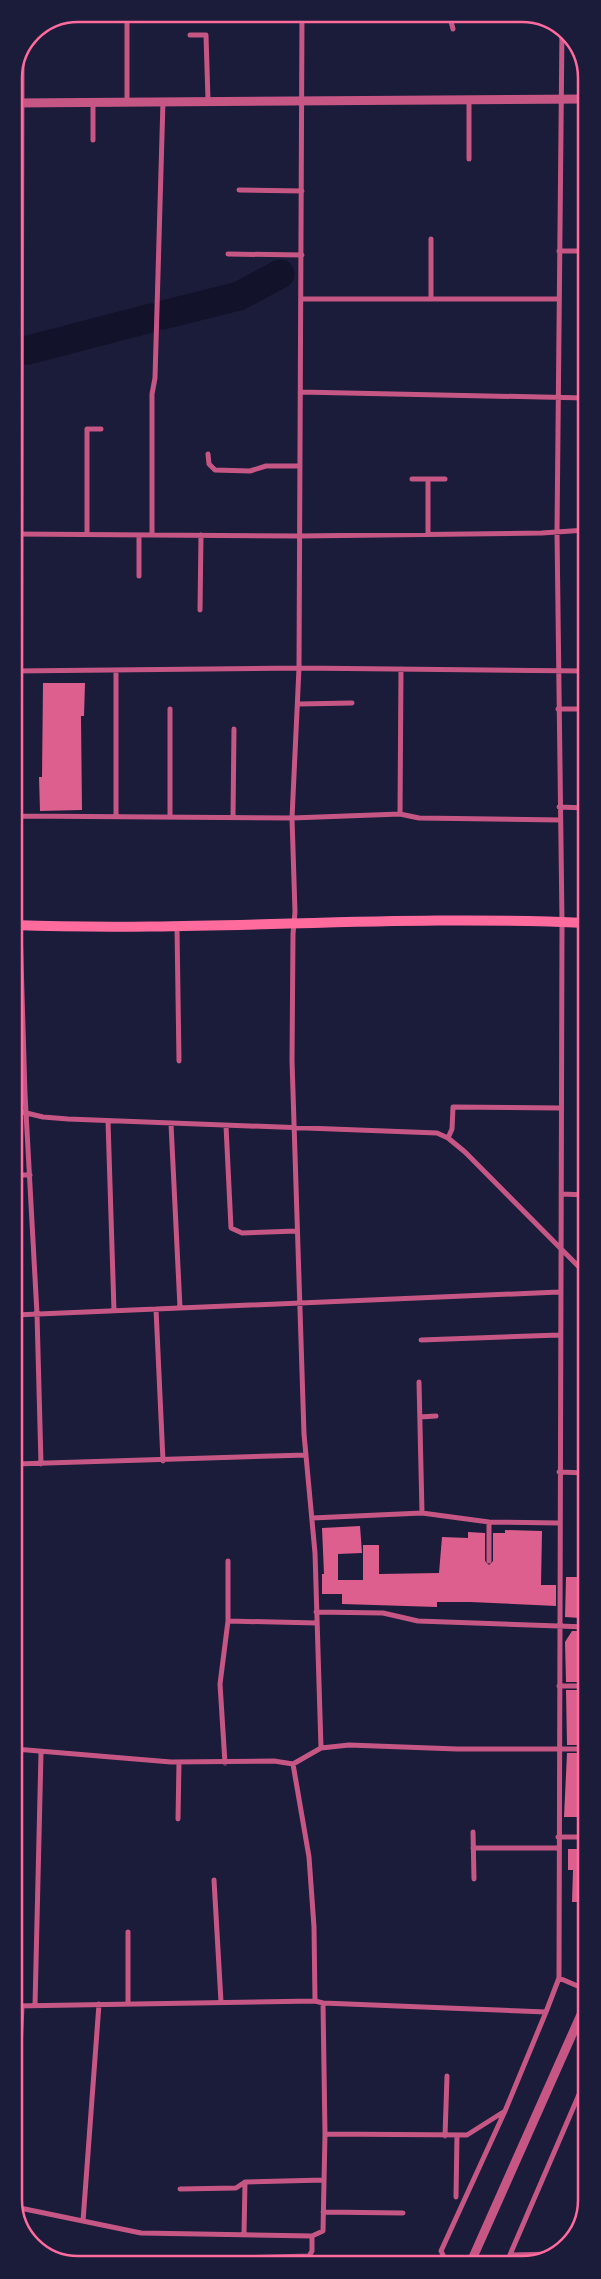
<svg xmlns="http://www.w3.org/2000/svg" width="601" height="2279" font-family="Arial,sans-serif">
	<rect width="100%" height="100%" fill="#1b1b3a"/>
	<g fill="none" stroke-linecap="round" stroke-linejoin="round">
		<path stroke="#12122b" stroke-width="29" d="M 163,315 L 239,296 L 280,274
			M 28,350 L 151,318"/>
	</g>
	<path fill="#dd5f8e" d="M 43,683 L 85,683 L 84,716 L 81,716 L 82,810 L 40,811 L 39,777 L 42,777 Z
		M 360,1526 L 362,1553 L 338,1554 L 338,1580 L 363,1580 L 363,1545 L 379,1545 L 379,1574 L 439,1573 L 442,1537 L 468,1538 L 468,1532 L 485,1533 L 485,1561 L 489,1565 L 493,1561 L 493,1533 L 505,1533 L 505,1530 L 542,1531 L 541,1585 L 556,1585 L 556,1606 L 470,1602 L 437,1602 L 437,1607 L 342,1604 L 342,1594 L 322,1594 L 322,1574 L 324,1574 L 322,1528 Z
		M 566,1577 L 587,1577 L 587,1623 L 577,1622 L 580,1618 L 565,1617 Z
		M 572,1631 L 587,1631 L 587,1682 L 566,1682 L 565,1642 Z
		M 566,1690 L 587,1690 L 587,1745 L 567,1745 Z
		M 567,1753 L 587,1753 L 587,1817 L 564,1817 Z
		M 568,1849 L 587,1849 L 587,1902 L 572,1902 L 573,1870 L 568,1870 Z"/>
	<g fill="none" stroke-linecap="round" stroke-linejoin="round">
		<path stroke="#c65784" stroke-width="5" d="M 302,14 L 299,668 L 292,818 L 295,912 L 293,934 L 292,1061 L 304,1434 L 315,1553 L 321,1748
			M 449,14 L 453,29
			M 190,35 L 206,35 L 208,100
			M 22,57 L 20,926 L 25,1094 L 37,1314 L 41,1464
			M 127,100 L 127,21
			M 469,100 L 469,159
			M 93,102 L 93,140
			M 239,190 L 302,191
			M 559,251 L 586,251
			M 228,254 L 302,255
			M 301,299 L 559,299
			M 431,299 L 431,239
			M 300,392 L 586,398
			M 208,454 L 209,464 L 215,470 L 250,471 L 266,466 L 300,466
			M 412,479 L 445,479
			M 428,479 L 428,534
			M 14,534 L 299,536 L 542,533 L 586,530
			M 87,534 L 87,429 L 101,429
			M 139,535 L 139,576
			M 152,535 L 152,394 L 155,378 L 163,101
			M 200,610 L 201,535
			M 14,671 L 299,668 L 586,671
			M 299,704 L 352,703
			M 170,709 L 170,817
			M 558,709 L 586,709
			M 559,807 L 586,808
			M 400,814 L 401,669
			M 21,816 L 292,818 L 400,814 L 419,818 L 560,820
			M 116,816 L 116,670
			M 233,817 L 234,729
			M 177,928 L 179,1061
			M 14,1110 L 43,1117 L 68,1119 L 437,1133 L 448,1138 L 465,1152 L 587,1275
			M 108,1121 L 114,1311
			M 171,1124 L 180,1308
			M 226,1126 L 231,1228 L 242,1233 L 297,1231
			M 448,1138 L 452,1129 L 453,1107 L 561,1108
			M 14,1175 L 30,1175
			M 561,1194 L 587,1195
			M 156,1309 L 163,1461
			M 15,1315 L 559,1292
			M 421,1340 L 559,1335
			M 419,1382 L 422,1513
			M 420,1417 L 436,1416
			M 15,1464 L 306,1455
			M 559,1472 L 587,1473
			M 312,1518 L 422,1513 L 489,1522 L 559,1523
			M 489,1561 L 489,1522
			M 316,1612 L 383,1613 L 418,1621 L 587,1627
			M 228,1621 L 317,1623
			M 559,1686 L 587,1686
			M 15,1749 L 171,1762 L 274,1761 L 293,1764 L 321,1748 L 349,1745 L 457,1749 L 587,1749
			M 225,1763 L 220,1684 L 228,1621 L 228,1561
			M 293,1764 L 309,1857 L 314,1927 L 315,2001
			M 178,1819 L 179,1762
			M 473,1832 L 474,1879
			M 558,1837 L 587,1837
			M 473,1848 L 558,1848
			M 214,1880 L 221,2002
			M 128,1932 L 128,2004
			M 559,1978 L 562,922 L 557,532 L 562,28
			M 323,2003 L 325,2134
			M 35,2005 L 41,1753
			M 15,2006 L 315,2001 L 323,2003 L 546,2012 L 559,1978 L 587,1990
			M 584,2083 L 587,2143
			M 18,2093 L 22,2006
			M 445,2136 L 447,2076
			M 180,2189 L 236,2188 L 245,2182 L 324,2180
			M 456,2197 L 457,2135
			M 15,2207 L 141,2233 L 312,2236 L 323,2231 L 325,2134 L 467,2135 L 505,2111
			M 323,2212 L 403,2213
			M 83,2221 L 99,2004
			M 244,2234 L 245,2182
			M 511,2255 L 553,2254
			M 445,2259 L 441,2251 L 505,2111 L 546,2012
			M 506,2264 L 587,2076
			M 166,2265 L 203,2259 L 309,2256 L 312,2251 L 312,2236"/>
		<path stroke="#c65784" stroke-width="9" d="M 14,103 L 586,99
			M 470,2264 L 587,2001"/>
		<path stroke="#ff6b9d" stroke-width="10" d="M 14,925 C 205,932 396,914 586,923"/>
	</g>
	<path d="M0 0H601V2279H0ZM78 22H522A56 56 0 0 1 578 78V2200A56 56 0 0 1 522 2256H78A56 56 0 0 1 22 2200V78A56 56 0 0 1 78 22Z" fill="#1b1b3a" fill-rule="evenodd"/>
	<path fill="none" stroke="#ff6b9d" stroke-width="2.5" d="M78 22H522A56 56 0 0 1 578 78V2200A56 56 0 0 1 522 2256H78A56 56 0 0 1 22 2200V78A56 56 0 0 1 78 22Z"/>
</svg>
